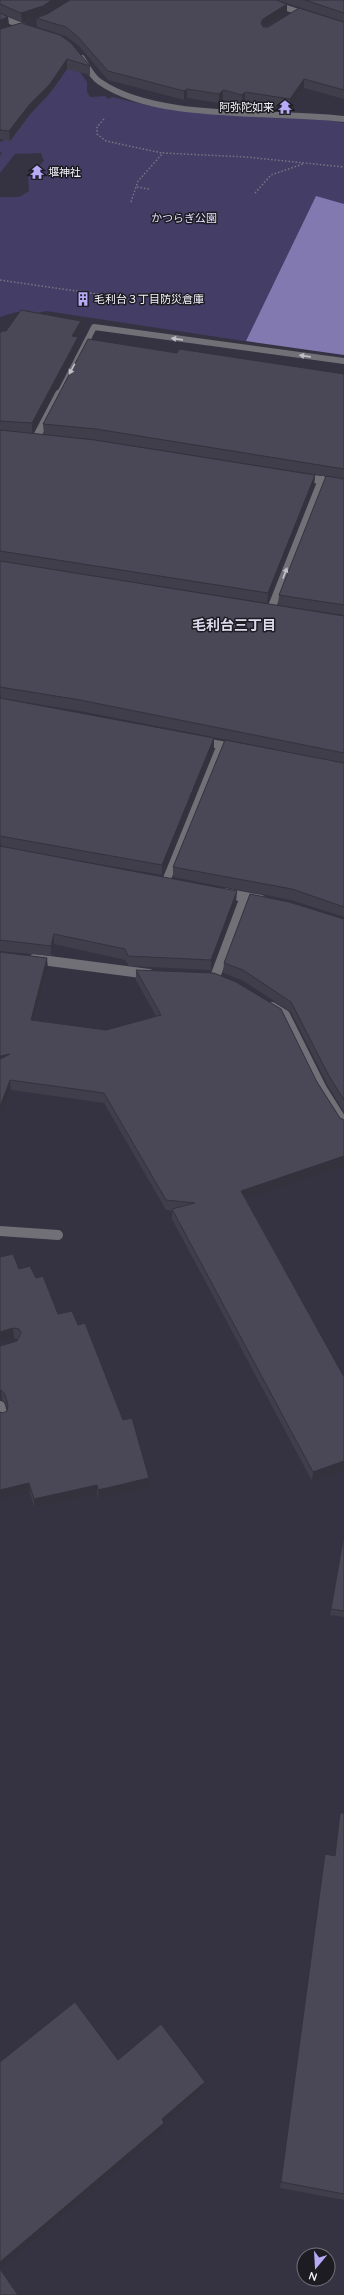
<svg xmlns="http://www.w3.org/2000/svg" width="344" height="2295" font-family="Quicksand,'Noto Sans JP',sans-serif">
	<rect width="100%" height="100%" fill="#353341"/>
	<path fill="#443d66" d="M 26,61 L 78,69 L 87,82 L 87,92 L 90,97 L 105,96 L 108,99 L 113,97 C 188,119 268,109 344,123 L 344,335 L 244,341 L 46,311 L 38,313 L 16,312 L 0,317 L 0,197 L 19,197 L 29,191 L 28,176 L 44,161 L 41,153 L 15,154 L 0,173 L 0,156 L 2,153 L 0,152 L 0,142 L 9,138 Z"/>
	<path fill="#8279b1" d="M 316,196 L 344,204 L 344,355 L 246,341 Z"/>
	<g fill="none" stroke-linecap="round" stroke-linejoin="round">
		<path stroke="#777682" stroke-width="1.5" stroke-dasharray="1.5 2" stroke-linecap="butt" d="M 104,119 L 97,127 L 97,134 L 106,141 L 162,153
			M 137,187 L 149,189
			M 255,193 L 271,175 L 303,164
			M 131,202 L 138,181 L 163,153 L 246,157 L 344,167
			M 0,280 L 124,298"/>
		<path stroke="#717077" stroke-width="10" d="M 0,1231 L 58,1235"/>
		<path stroke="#717077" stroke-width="6" d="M 262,0 L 308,15
			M 0,17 L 30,29
			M 82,58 C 87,66 92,77 100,82 C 158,122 274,110 344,119
			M 59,395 L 94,327 L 344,361"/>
		<path stroke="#717077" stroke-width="8" d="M 36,438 L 59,394
			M 271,609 L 322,480
			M 200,741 L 236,748
			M 166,881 L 221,745"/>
		<path stroke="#717077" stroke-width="10" d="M 224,893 L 261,900
			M 34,959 L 149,974
			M 215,977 L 245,897
			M 272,1007 L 285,1015 L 322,1089 L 344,1124
			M 0,1406 L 3,1416"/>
		<path stroke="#717077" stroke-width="8" d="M 302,477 L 344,484"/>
	</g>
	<path fill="#403e4b" d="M 0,0 L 43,15 L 22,22 L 0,13 L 8,17 L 9,26 L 0,29 L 90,66 L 90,75 L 67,69 L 50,93 L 31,113 L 10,141 L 0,139 Z
		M 277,0 L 344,0 L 344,99 L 304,88 L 289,108 L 245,102 L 242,104 L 223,100 L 219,103 L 187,98 L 184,100 L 108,80 L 79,46 L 66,36 L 37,27 L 36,18 L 47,14 L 287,13 L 264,27 L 344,22 Z
		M 81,321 L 81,331 L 78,337 L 78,347 L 32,433 L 315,475 L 314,485 L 267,603 L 48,569 L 344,616 L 344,917 L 291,900 L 173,877 L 173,867 L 274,749 L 80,711 L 0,698 L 0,333 L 6,331 Z
		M 177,353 L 344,374 L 344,615 L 278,605 L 279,595 L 331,477 L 97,440 L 44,435 L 43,424 Z
		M 0,698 L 214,748 L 162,875 L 1,847 L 236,902 L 211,970 L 129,966 L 125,960 L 54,944 L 51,956 L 0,951 Z
		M 343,919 L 344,919 L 344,1112 L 328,1086 L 291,1012 L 242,980 L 223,973 L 224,963 Z
		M 0,952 L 48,969 L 35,1020 L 106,1030 L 156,1016 L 136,980 L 136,970 L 317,1082 L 340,1118 L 344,1120 L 344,1166 L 246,1199 L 344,1377 L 312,1481 L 172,1219 L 172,1211 L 166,1210 L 104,1103 L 11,1090 L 0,1120 Z
		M 19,1269 L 36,1278 L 58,1314 L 78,1325 L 149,1488 L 99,1499 L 97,1494 L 34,1508 L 30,1492 L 3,1413 L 7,1411 L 7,1409 L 6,1404 L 2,1400 L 0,1400 L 0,1346 L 17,1341 L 18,1339 L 14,1338 L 0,1342 Z
		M 344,1540 L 344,1617 L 330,1615 Z
		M 344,1813 L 344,2200 L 280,2188 L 325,1854 L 335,1856 Z"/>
	<path fill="#34323d" d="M 52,0 L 67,0 L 43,15 L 22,22 L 21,13 Z
		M 287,4 L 287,13 L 262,28 L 261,23 L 263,19 Z
		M 8,17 L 9,26 L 0,29 L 0,20 Z
		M 67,59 L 67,69 L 50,93 L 31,113 L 10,141 L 9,131 L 30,104 Z
		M 304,79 L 304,88 L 289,108 L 290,99 Z
		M 187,89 L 187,98 L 184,100 L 184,91 Z
		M 223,90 L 223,100 L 219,103 L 219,94 Z
		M 245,92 L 245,102 L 242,104 L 242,95 Z
		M 81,321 L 81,331 L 78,337 L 78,347 L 32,433 L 32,423 L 72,336 Z
		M 315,475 L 314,485 L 267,603 L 268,593 Z
		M 0,687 L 1,698 L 0,698 Z
		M 214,738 L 214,748 L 162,875 L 162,865 Z
		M 0,836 L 1,847 L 0,847 Z
		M 237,891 L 236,902 L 211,970 L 211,960 Z
		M 54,934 L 54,944 L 51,956 L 51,946 Z
		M 47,958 L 48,969 L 32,1030 L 31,1020 Z
		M 10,1054 L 0,1066 L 0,1056 Z
		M 10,1080 L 11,1090 L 0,1120 L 0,1107 Z
		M 344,1156 L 344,1166 L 241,1201 L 241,1191 Z
		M 13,1328 L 14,1338 L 0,1342 L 0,1332 Z
		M 1,1390 L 2,1400 L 0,1400 L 0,1391 Z
		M 344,1461 L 344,1470 L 312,1481 L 313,1472 Z
		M 149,1478 L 149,1488 L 99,1499 L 98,1490 Z
		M 29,1483 L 30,1492 L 0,1499 L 0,1490 Z
		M 97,1485 L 97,1494 L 34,1508 L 34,1499 Z
		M 205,2082 L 205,2088 L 164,2123 L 164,2129 L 0,2268 L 0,2262 Z"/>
	<path fill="#4a4857" stroke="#34323d" d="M 0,0 L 52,0 L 43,6 L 21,13 L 0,4 Z
		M 70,0 L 276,0 L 287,4 L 263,19 L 261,23 L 263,27 L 268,27 L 299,8 L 343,22 L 344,22 L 344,90 L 304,79 L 290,99 L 245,92 L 242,95 L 223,90 L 219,94 L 187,89 L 184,91 L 108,71 L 78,37 L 66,27 L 36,18 L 47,14 Z
		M 305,0 L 344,0 L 344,13 Z
		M 0,13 L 8,17 L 0,20 Z
		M 21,23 L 60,35 L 71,43 L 90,66 L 67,59 L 50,84 L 30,104 L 9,131 L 0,130 L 0,29 Z
		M 21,310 L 81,321 L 72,336 L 78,337 L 32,423 L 0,421 L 0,333 L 2,331 L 6,331 Z
		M 88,339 L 177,353 L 179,349 L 344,374 L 344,469 L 96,429 L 43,424 Z
		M 0,430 L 95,440 L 315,475 L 268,593 L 0,551 Z
		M 326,476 L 344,479 L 344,605 L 279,595 Z
		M 0,561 L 344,616 L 344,753 L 80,700 L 0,687 Z
		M 0,698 L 214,738 L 162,865 L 0,836 Z
		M 225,740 L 344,763 L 344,907 L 292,889 L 173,867 Z
		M 0,846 L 237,891 L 211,960 L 128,956 L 125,949 L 54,934 L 51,946 L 0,940 Z
		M 250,894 L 289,902 L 344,919 L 344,1100 L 329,1076 L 291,1002 L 243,970 L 224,963 Z
		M 0,952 L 47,958 L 31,1020 L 106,1030 L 161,1015 L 136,970 L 214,973 L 236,982 L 281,1009 L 317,1082 L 340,1118 L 344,1120 L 344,1156 L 241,1191 L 344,1377 L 344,1461 L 313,1472 L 172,1209 L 195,1203 L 166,1200 L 104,1093 L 10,1080 L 0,1107 L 0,1059 L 10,1054 L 0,1056 Z
		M 13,1254 L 19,1269 L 30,1266 L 36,1278 L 43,1276 L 58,1314 L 72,1311 L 78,1325 L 85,1323 L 123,1420 L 132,1418 L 149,1478 L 98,1490 L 97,1485 L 34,1499 L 29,1483 L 0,1490 L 0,1412 L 3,1413 L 7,1411 L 8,1405 L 5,1394 L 1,1390 L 0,1391 L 0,1346 L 17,1341 L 21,1333 L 19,1329 L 13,1328 L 0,1332 L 0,1257 Z
		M 343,1540 L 344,1540 L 344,1611 L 331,1609 Z
		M 340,1813 L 344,1813 L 344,2194 L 281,2182 L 325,1854 L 335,1856 Z
		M 75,2002 L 118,2060 L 161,2024 L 205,2082 L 162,2119 L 164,2123 L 0,2262 L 0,2062 Z
		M 0,2269 L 18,2295 L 0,2295 Z"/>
	<defs><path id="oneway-solid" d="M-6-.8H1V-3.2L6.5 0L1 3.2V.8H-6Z"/></defs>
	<g fill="#c0bfc7">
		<use href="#oneway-solid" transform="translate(177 339) rotate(-172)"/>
		<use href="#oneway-solid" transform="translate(305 356) rotate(-172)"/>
		<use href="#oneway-solid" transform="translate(72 369) rotate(118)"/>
		<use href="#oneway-solid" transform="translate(285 573) rotate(-69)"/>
	</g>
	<defs>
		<symbol id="temple-bare" viewBox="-9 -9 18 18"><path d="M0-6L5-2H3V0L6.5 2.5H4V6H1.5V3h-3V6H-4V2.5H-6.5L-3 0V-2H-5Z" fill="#b7abf8" stroke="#1d1c22" stroke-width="2.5" paint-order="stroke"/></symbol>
		<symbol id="building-bare" viewBox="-9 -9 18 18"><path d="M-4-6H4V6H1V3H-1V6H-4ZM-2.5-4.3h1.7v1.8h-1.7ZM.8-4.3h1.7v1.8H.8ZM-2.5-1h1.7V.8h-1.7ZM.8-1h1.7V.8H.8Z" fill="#b7abf8" stroke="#1d1c22" stroke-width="2.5" paint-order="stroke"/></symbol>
	</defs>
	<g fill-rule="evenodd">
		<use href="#temple-bare" x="275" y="97" width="20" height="20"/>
		<use href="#temple-bare" x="27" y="162" width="20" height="20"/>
		<use href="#building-bare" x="73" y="289" width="20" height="20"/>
	</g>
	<g text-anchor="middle" stroke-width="3" stroke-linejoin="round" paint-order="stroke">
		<g font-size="11" fill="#f4f3fc" stroke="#1d1c22" text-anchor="start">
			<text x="274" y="111" text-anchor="end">阿弥陀如来</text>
			<text x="48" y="176">堰神社</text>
			<text x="94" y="303">毛利台３丁目防災倉庫</text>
		</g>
		<g font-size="11" fill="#e2deff" stroke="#1d1c22">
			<text x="184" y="222">かつらぎ公園</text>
		</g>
		<g font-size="14" font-weight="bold" fill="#dcdaec" stroke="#1d1c22">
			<text x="234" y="630">毛利台三丁目</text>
		</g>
	</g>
	<g transform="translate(316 2267) rotate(198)"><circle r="19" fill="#1d1c22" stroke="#737279"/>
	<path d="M0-3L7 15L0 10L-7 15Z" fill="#b7abf8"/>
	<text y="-6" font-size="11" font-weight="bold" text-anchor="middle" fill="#f4f3fc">N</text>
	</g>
</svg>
